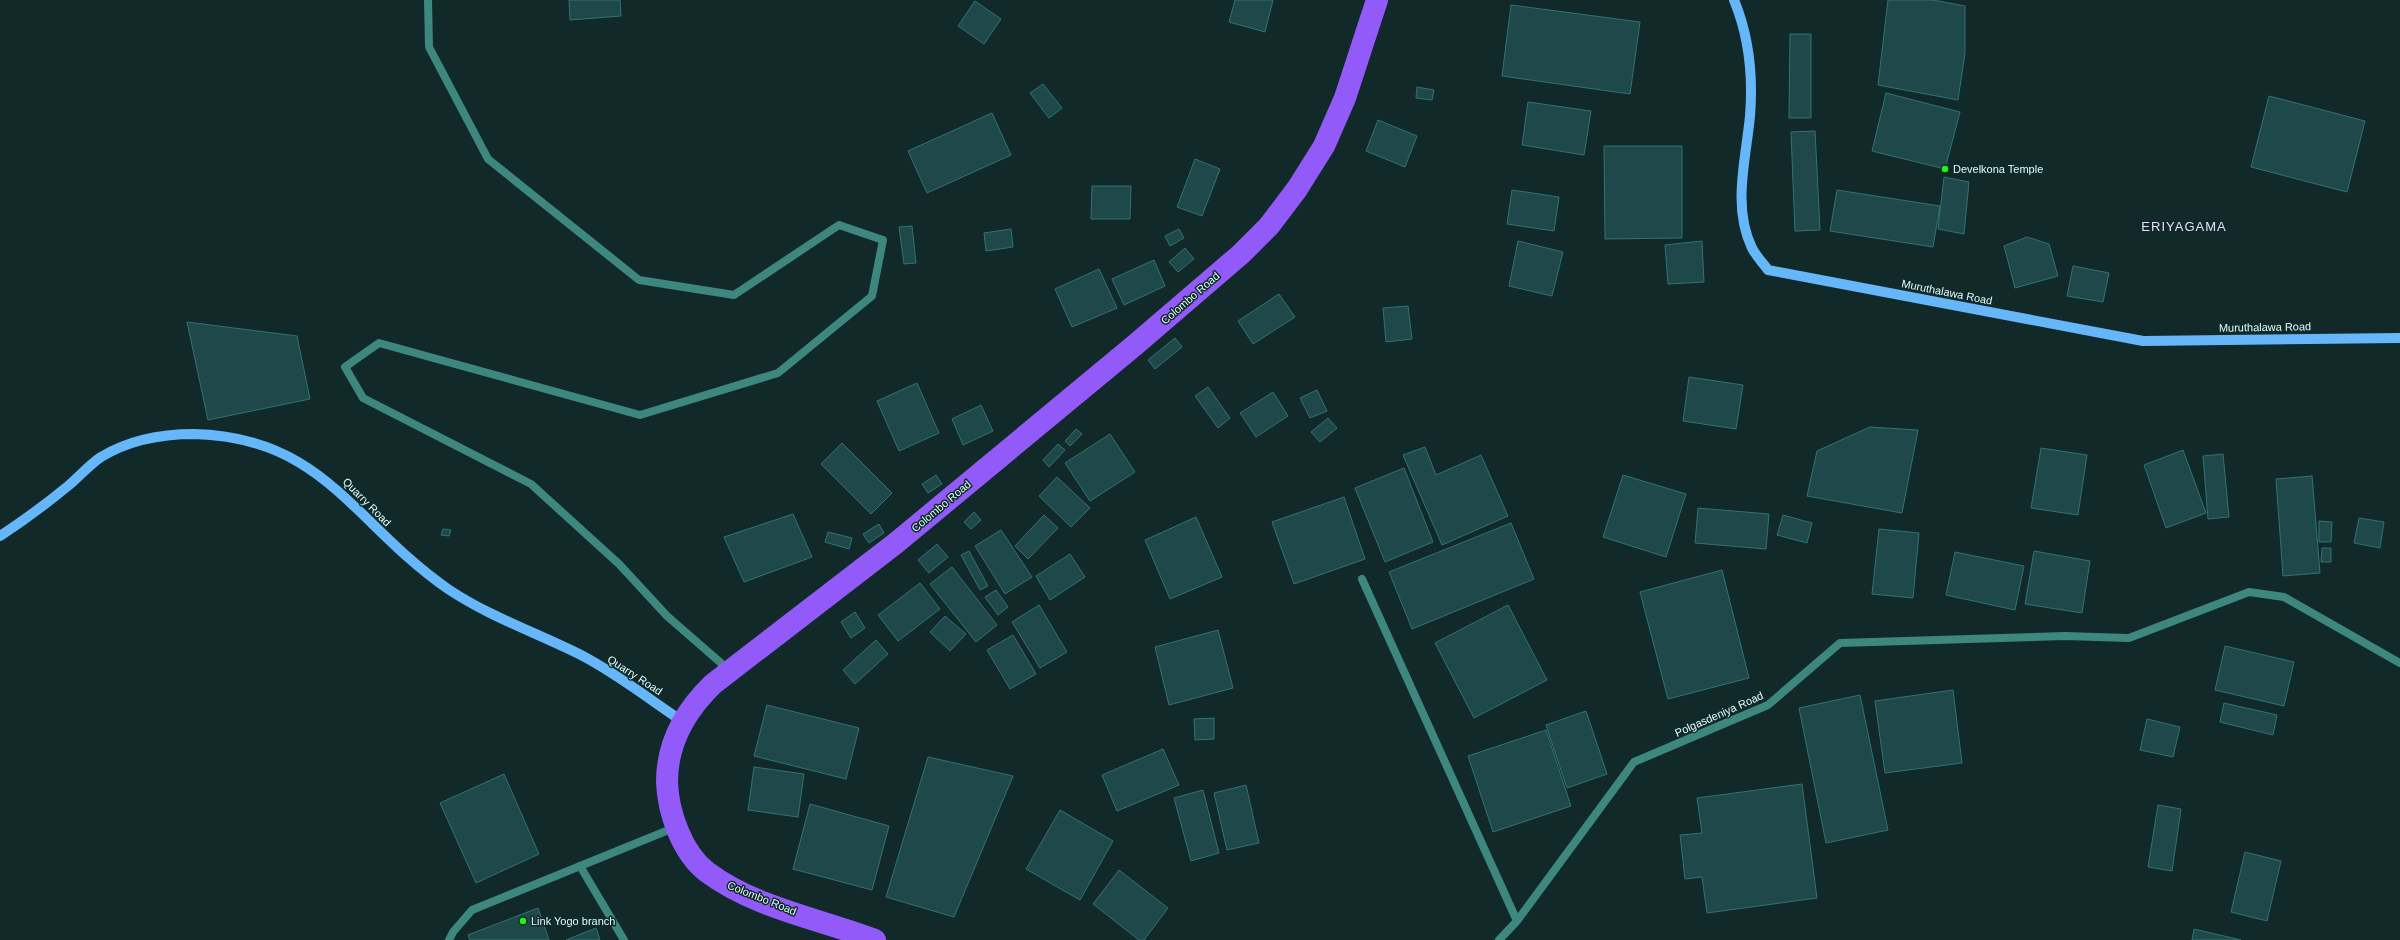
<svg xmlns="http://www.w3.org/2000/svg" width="2400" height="940" font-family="Arial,sans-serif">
	<rect width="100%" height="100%" fill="#12292a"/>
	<path fill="#1e484a" stroke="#317375" d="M 569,0 L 620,0 L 621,16 L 570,20 Z
		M 1235,0 L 1273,0 L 1265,32 L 1229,22 Z
		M 1888,0 L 1933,0 L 1965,6 L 1965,53 L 1958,100 L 1878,85 Z
		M 975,1 L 1001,19 L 984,44 L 958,26 Z
		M 1511,5 L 1640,22 L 1630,94 L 1502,76 Z
		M 1790,34 L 1811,34 L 1811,118 L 1789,118 Z
		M 1043,84 L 1062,108 L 1049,118 L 1030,93 Z
		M 1417,87 L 1434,90 L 1432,100 L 1416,98 Z
		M 1886,93 L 1960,112 L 1945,169 L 1872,151 Z
		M 2269,96 L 2365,121 L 2347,192 L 2251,167 Z
		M 1528,102 L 1591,111 L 1584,155 L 1522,145 Z
		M 992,113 L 1011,155 L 927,193 L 908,151 Z
		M 1378,120 L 1417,136 L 1405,167 L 1366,151 Z
		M 1815,131 L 1820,230 L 1795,231 L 1791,132 Z
		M 1604,146 L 1682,146 L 1682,238 L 1605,239 Z
		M 1195,159 L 1220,169 L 1202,216 L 1177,207 Z
		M 1944,177 L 1969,182 L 1964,234 L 1938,229 Z
		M 1092,186 L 1131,186 L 1130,219 L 1091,219 Z
		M 1512,190 L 1559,197 L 1554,231 L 1507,224 Z
		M 1837,190 L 1940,206 L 1933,247 L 1830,231 Z
		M 912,226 L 916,263 L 904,264 L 899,227 Z
		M 1011,229 L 1013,247 L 986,251 L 984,233 Z
		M 1179,229 L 1184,238 L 1170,246 L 1165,236 Z
		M 2027,237 L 2049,244 L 2058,276 L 2015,288 L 2004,246 Z
		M 1518,241 L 1563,252 L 1552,296 L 1509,286 Z
		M 1702,241 L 1704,282 L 1668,284 L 1665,245 Z
		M 1185,248 L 1194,259 L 1178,272 L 1169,262 Z
		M 1154,260 L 1165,286 L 1124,305 L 1112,279 Z
		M 2073,266 L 2109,273 L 2103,302 L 2067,296 Z
		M 1099,269 L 1117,308 L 1072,327 L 1055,289 Z
		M 1279,294 L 1295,317 L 1253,344 L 1238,321 Z
		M 1408,306 L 1412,339 L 1386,342 L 1383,308 Z
		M 187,322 L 297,336 L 310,399 L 208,420 Z
		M 1175,338 L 1182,347 L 1155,369 L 1148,360 Z
		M 1689,377 L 1743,385 L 1736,429 L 1683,421 Z
		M 917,383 L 939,433 L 899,451 L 877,401 Z
		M 1208,387 L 1230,418 L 1218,428 L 1195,396 Z
		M 1317,390 L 1327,411 L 1310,418 L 1300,398 Z
		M 1273,392 L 1288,416 L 1256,437 L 1240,413 Z
		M 981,405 L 993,431 L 963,445 L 952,419 Z
		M 1328,418 L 1337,428 L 1320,442 L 1311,432 Z
		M 1870,427 L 1918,430 L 1902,513 L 1807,496 L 1817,451 Z
		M 1076,429 L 1082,434 L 1070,446 L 1065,441 Z
		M 1110,434 L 1135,472 L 1090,501 L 1065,463 Z
		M 842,443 L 892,493 L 871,514 L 821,464 Z
		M 1058,444 L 1065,450 L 1049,467 L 1043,460 Z
		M 1425,447 L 1436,475 L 1481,455 L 1508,516 L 1442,545 L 1403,455 Z
		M 2041,448 L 2087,455 L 2078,515 L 2031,508 Z
		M 2183,450 L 2206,513 L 2166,528 L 2144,465 Z
		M 2223,454 L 2229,517 L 2208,519 L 2203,456 Z
		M 1404,468 L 1433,542 L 1385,562 L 1355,488 Z
		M 936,475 L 942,484 L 928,493 L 922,484 Z
		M 1623,475 L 1686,494 L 1666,557 L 1603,537 Z
		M 2312,476 L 2320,573 L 2283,576 L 2276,479 Z
		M 1057,477 L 1090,508 L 1071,527 L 1039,496 Z
		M 1344,497 L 1365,559 L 1294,584 L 1272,522 Z
		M 1698,508 L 1769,514 L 1766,549 L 1695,543 Z
		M 974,512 L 981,520 L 971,529 L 964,522 Z
		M 793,514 L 812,557 L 744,582 L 724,537 Z
		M 1044,515 L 1058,528 L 1028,559 L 1015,546 Z
		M 1783,515 L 1812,523 L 1807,543 L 1777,535 Z
		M 1196,517 L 1222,577 L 1170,599 L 1145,540 Z
		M 2359,518 L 2384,522 L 2380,548 L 2354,543 Z
		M 2319,521 L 2332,522 L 2331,542 L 2319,542 Z
		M 1511,523 L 1534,579 L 1412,629 L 1389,572 Z
		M 879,524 L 884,533 L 869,543 L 863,534 Z
		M 443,529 L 451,530 L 449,536 L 441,535 Z
		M 1879,529 L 1919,533 L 1913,598 L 1872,594 Z
		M 1001,530 L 1032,577 L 1005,594 L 975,546 Z
		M 828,532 L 852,538 L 849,549 L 825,542 Z
		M 937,544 L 948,557 L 929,573 L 918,560 Z
		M 2322,548 L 2331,548 L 2331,562 L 2321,562 Z
		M 969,551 L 988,586 L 980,590 L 961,555 Z
		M 2034,551 L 2090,561 L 2082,613 L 2025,604 Z
		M 1955,552 L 2024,566 L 2015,610 L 1946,595 Z
		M 1070,554 L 1085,577 L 1050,600 L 1036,576 Z
		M 952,567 L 997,625 L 976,642 L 930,584 Z
		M 1722,570 L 1749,678 L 1668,699 L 1640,592 Z
		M 920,583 L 940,609 L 898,641 L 878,615 Z
		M 996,590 L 1008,607 L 998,615 L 985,597 Z
		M 1039,605 L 1067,652 L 1040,668 L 1012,622 Z
		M 1508,605 L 1547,680 L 1474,718 L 1435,643 Z
		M 855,612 L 865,628 L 851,638 L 841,622 Z
		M 945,616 L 966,634 L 950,651 L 930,632 Z
		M 1218,630 L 1233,688 L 1169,705 L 1155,647 Z
		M 1013,635 L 1036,674 L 1010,689 L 987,650 Z
		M 876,640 L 888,654 L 855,684 L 843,670 Z
		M 2225,646 L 2294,662 L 2284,706 L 2215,690 Z
		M 1953,690 L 1962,763 L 1885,773 L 1875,701 Z
		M 1860,695 L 1888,830 L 1826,843 L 1799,708 Z
		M 2224,703 L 2277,715 L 2273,735 L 2220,722 Z
		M 767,705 L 859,728 L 846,779 L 754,756 Z
		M 1586,711 L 1607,774 L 1567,788 L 1546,725 Z
		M 1214,718 L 1214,739 L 1195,740 L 1194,719 Z
		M 2147,719 L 2180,727 L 2173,757 L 2140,750 Z
		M 1546,730 L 1571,806 L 1493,832 L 1468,756 Z
		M 1163,749 L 1179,785 L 1117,811 L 1102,775 Z
		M 928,757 L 1013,776 L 954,917 L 886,897 Z
		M 754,767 L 804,774 L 798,817 L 748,810 Z
		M 504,774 L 539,854 L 476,883 L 440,803 Z
		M 1802,784 L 1817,898 L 1707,913 L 1702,877 L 1685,879 L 1680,835 L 1702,833 L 1697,798 Z
		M 1246,785 L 1259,843 L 1227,850 L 1214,793 Z
		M 1203,790 L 1219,853 L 1191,861 L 1174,798 Z
		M 810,804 L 889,826 L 872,890 L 793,869 Z
		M 2158,805 L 2181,809 L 2172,871 L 2148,867 Z
		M 1060,810 L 1113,841 L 1080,900 L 1026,869 Z
		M 2245,852 L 2281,861 L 2267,921 L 2231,912 Z
		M 1119,870 L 1168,908 L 1144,940 L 1139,940 L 1093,904 Z
		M 538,908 L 549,940 L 470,940 L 468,935 Z
		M 596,928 L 600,940 L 566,940 Z
		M 2194,929 L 2241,940 L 2192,940 Z"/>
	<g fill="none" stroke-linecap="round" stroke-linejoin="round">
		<path stroke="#3e877e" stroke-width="8" d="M 580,866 L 624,940"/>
		<path stroke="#3e877e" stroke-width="8" d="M 428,0 L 429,47 L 488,159 L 639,280 L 734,295 L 839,225 L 883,240 L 872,296 L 778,373 L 640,415 L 379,343 L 345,367 L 363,398 L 531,484 L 619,564 L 667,616 L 729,670
			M 1362,579 L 1517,921
			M 449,940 L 453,932 L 472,910 L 676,827
			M 1499,940 L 1517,921 L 1634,762 L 1768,705 L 1840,643 L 2065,636 L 2129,638 L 2249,592 L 2284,597 L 2400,663"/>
		<path stroke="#66b6fa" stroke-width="10" d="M 1734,0 C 1749,36 1753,78 1750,116 C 1746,159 1732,207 1752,248 C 1756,256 1763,263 1768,270 L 2143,341 L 2400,338
			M 0,536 C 23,521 46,504 68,486 C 79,477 89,465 101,457 C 129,440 163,434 194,434 C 324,437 354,524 448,589 C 488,616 537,633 581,655 C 616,673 649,699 682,721"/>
		<path stroke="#935afa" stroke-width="22" d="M 875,940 C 820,919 755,908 707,872 C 682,853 668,812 667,782 C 667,742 685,711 713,684 L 896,543 L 1135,345 L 1241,254 L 1269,226 L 1297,189 L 1324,146 L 1345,98 L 1377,0"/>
	</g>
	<g fill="#1df70e" stroke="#12292a" stroke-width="1.5">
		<circle cx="1945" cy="169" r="4"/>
		<circle cx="523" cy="921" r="4"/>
	</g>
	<g text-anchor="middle" stroke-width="3" stroke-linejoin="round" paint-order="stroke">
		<g font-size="11" fill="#dbfefc" stroke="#12292a" text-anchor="start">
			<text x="1953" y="173">Develkona Temple</text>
			<text x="531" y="925">Link Yogo branch</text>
		</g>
		<g font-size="11" fill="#dbfefc" stroke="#12292a">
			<text transform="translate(1947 292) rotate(11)" y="4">Muruthalawa Road</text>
			<text transform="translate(1190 298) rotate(-41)" y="4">Colombo Road</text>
			<text transform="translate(2265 327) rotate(-1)" y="4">Muruthalawa Road</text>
			<text transform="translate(367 502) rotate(45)" y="4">Quarry Road</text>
			<text transform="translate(941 506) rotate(-40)" y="4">Colombo Road</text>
			<text transform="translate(635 675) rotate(33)" y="4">Quarry Road</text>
			<text transform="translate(1719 714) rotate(-24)" y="4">Polgasdeniya Road</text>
			<text transform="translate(762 898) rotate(22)" y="4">Colombo Road</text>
		</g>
		<g font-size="13" letter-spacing="1" fill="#e4ddfe" stroke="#12292a">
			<text x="2184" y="231">ERIYAGAMA</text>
		</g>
	</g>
</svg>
